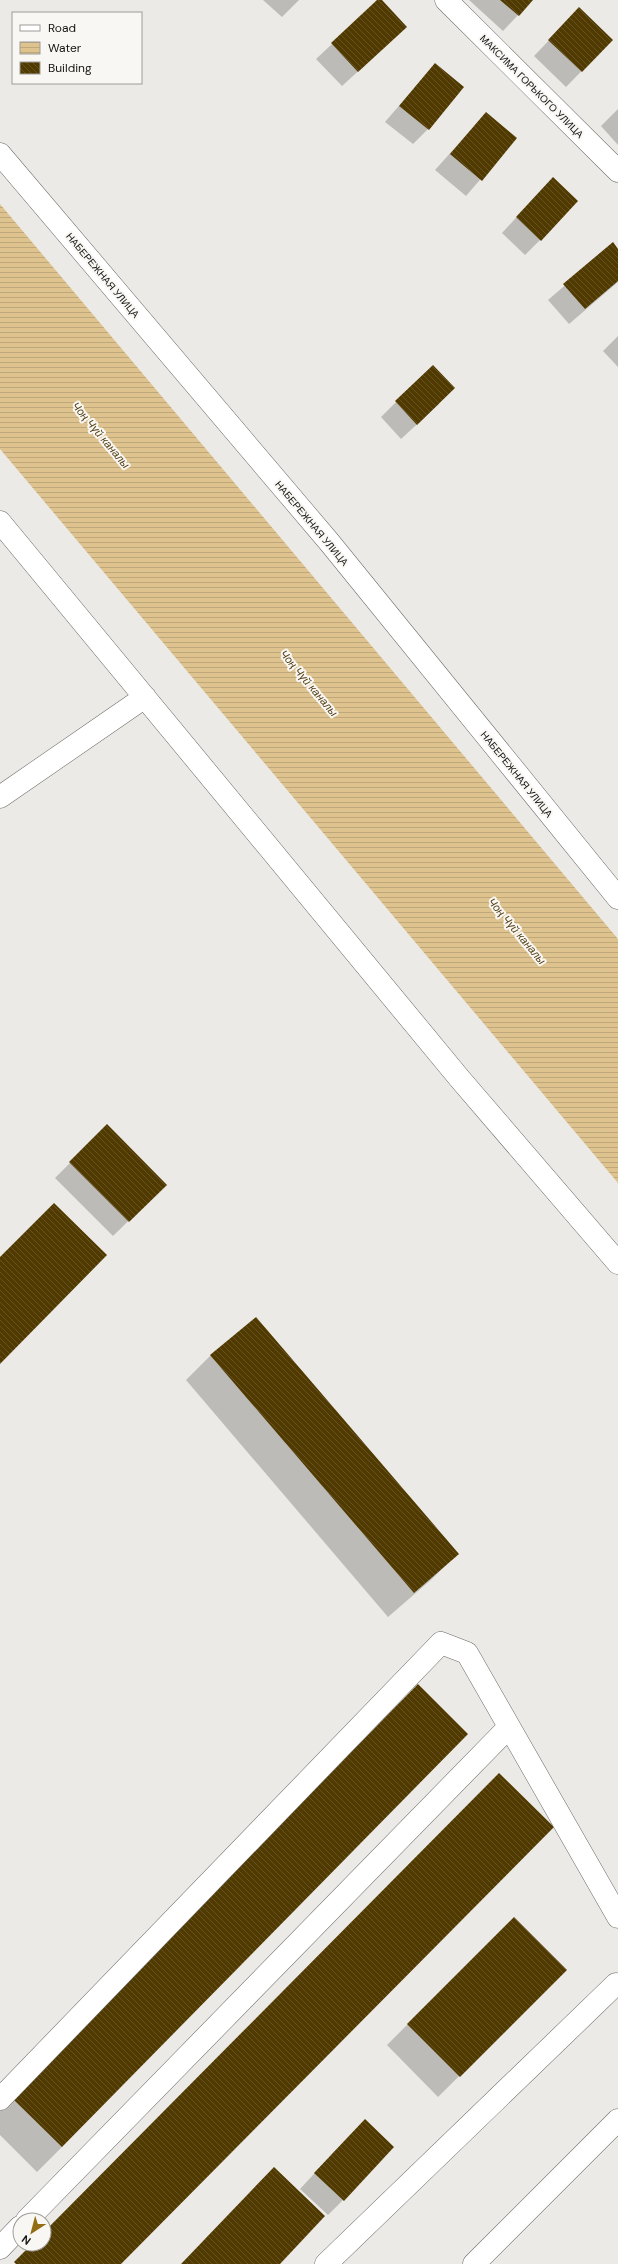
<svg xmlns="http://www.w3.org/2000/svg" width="618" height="2264" font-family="'DM Sans',sans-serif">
	<defs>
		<pattern id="water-rules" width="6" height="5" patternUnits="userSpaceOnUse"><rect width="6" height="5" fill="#dec38e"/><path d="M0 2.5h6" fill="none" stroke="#bea77a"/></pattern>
		<pattern id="building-back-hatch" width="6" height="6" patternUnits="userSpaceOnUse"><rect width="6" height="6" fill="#513a00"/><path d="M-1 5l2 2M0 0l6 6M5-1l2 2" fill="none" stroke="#665325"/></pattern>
	</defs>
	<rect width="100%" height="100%" fill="#eceae6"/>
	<path fill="url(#water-rules)" d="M 0,204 L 618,939 L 618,1183 L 0,449 Z"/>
	<path fill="#0003" d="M 263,0 L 299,0 L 282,17 Z
		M 379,0 L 381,0 L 390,42 L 342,86 L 316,59 Z
		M 469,0 L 532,0 L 503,31 Z
		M 579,9 L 612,40 L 566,87 L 534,56 Z
		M 435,64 L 428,129 L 413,144 L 385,122 Z
		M 618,109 L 618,145 L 601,126 Z
		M 486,113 L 516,138 L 466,196 L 435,170 Z
		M 538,194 L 540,240 L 525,255 L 502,233 Z
		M 613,244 L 618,250 L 618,282 L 569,324 L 548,300 Z
		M 618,336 L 618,367 L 603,351 Z
		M 396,402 L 439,404 L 401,439 L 381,417 Z
		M 107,1126 L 165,1185 L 113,1236 L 55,1178 Z
		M 211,1355 L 457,1554 L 432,1579 L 388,1617 L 186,1380 Z
		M 393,1711 L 62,2147 L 37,2172 L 0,2135 L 0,2111 Z
		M 514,1918 L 566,1970 L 438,2097 L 387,2045 Z
		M 349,2136 L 343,2200 L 328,2215 L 300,2189 Z"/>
	<path fill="url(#building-back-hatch)" d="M 377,0 L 382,0 L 407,27 L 358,72 L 331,43 Z
		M 500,0 L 533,0 L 519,16 Z
		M 579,7 L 613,40 L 582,72 L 548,40 Z
		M 435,63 L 464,87 L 429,130 L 399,106 Z
		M 486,112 L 517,138 L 482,181 L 450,154 Z
		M 553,177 L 578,201 L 541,241 L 516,217 Z
		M 613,242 L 618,249 L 618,281 L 585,309 L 563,284 Z
		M 433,365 L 455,388 L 417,425 L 395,401 Z
		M 107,1124 L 167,1185 L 129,1222 L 69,1162 Z
		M 54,1203 L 107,1255 L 0,1364 L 0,1257 Z
		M 256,1317 L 459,1554 L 414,1593 L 210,1355 Z
		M 418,1684 L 468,1734 L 62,2147 L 12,2098 Z
		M 499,1773 L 554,1827 L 121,2264 L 16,2264 L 14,2262 L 32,2244 L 44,2244 L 44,2232 Z
		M 514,1917 L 567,1970 L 460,2077 L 407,2024 Z
		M 365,2119 L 394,2147 L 344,2201 L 314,2173 Z
		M 274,2167 L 325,2216 L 280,2264 L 181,2264 Z"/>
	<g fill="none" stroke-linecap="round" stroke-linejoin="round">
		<defs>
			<path id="minor" d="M 446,0 L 618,171
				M 0,154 L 330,543 L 618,898
				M 0,522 L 460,1079 L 618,1263
				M 0,797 L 145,697
				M 0,2099 L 441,1643 L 467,1653 L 618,1917
				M 27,2220 L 509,1727
				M 0,2248 L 20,2227
				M 326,2264 L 616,1984
				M 474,2264 L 618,2120"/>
		</defs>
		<use href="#minor" stroke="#6d6c68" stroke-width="23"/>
		<use href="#minor" stroke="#fff" stroke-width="22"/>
	</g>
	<g text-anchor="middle" stroke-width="4" stroke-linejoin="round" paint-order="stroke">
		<g font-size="10" fill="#151413" stroke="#f9f7f3">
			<text transform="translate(532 86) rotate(45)" y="4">МАКСИМА ГОРЬКОГО УЛИЦА</text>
			<text transform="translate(103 275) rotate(50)" y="4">НАБЕРЕЖНАЯ УЛИЦА</text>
			<text transform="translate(312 523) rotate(50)" y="4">НАБЕРЕЖНАЯ УЛИЦА</text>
			<text transform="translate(517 774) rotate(51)" y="4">НАБЕРЕЖНАЯ УЛИЦА</text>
		</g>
		<g font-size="11" font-style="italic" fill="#513e14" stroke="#f9f7f3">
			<text transform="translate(101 435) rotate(50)" y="4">Чоң Чүй каналы</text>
			<text transform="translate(309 683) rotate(50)" y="4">Чоң Чүй каналы</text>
			<text transform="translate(517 931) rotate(50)" y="4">Чоң Чүй каналы</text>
		</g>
	</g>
	<rect x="12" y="12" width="130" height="72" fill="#f9f7f3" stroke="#9e9c99"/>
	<rect x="20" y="25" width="20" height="6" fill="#ffffff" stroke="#9e9c99"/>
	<text x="48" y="32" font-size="12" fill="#151413">Road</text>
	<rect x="20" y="42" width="20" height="12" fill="url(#water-rules)" stroke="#9e9c99"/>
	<text x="48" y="52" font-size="12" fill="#151413">Water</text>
	<rect x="20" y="62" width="20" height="12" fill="url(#building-back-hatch)" stroke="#9e9c99"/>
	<text x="48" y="72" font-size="12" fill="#151413">Building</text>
	<g transform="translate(32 2232) rotate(216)"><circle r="19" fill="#f9f7f3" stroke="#9e9c99"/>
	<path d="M0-3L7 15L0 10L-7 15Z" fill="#926d14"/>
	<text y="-6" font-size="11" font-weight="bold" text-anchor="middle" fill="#151413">N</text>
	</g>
</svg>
